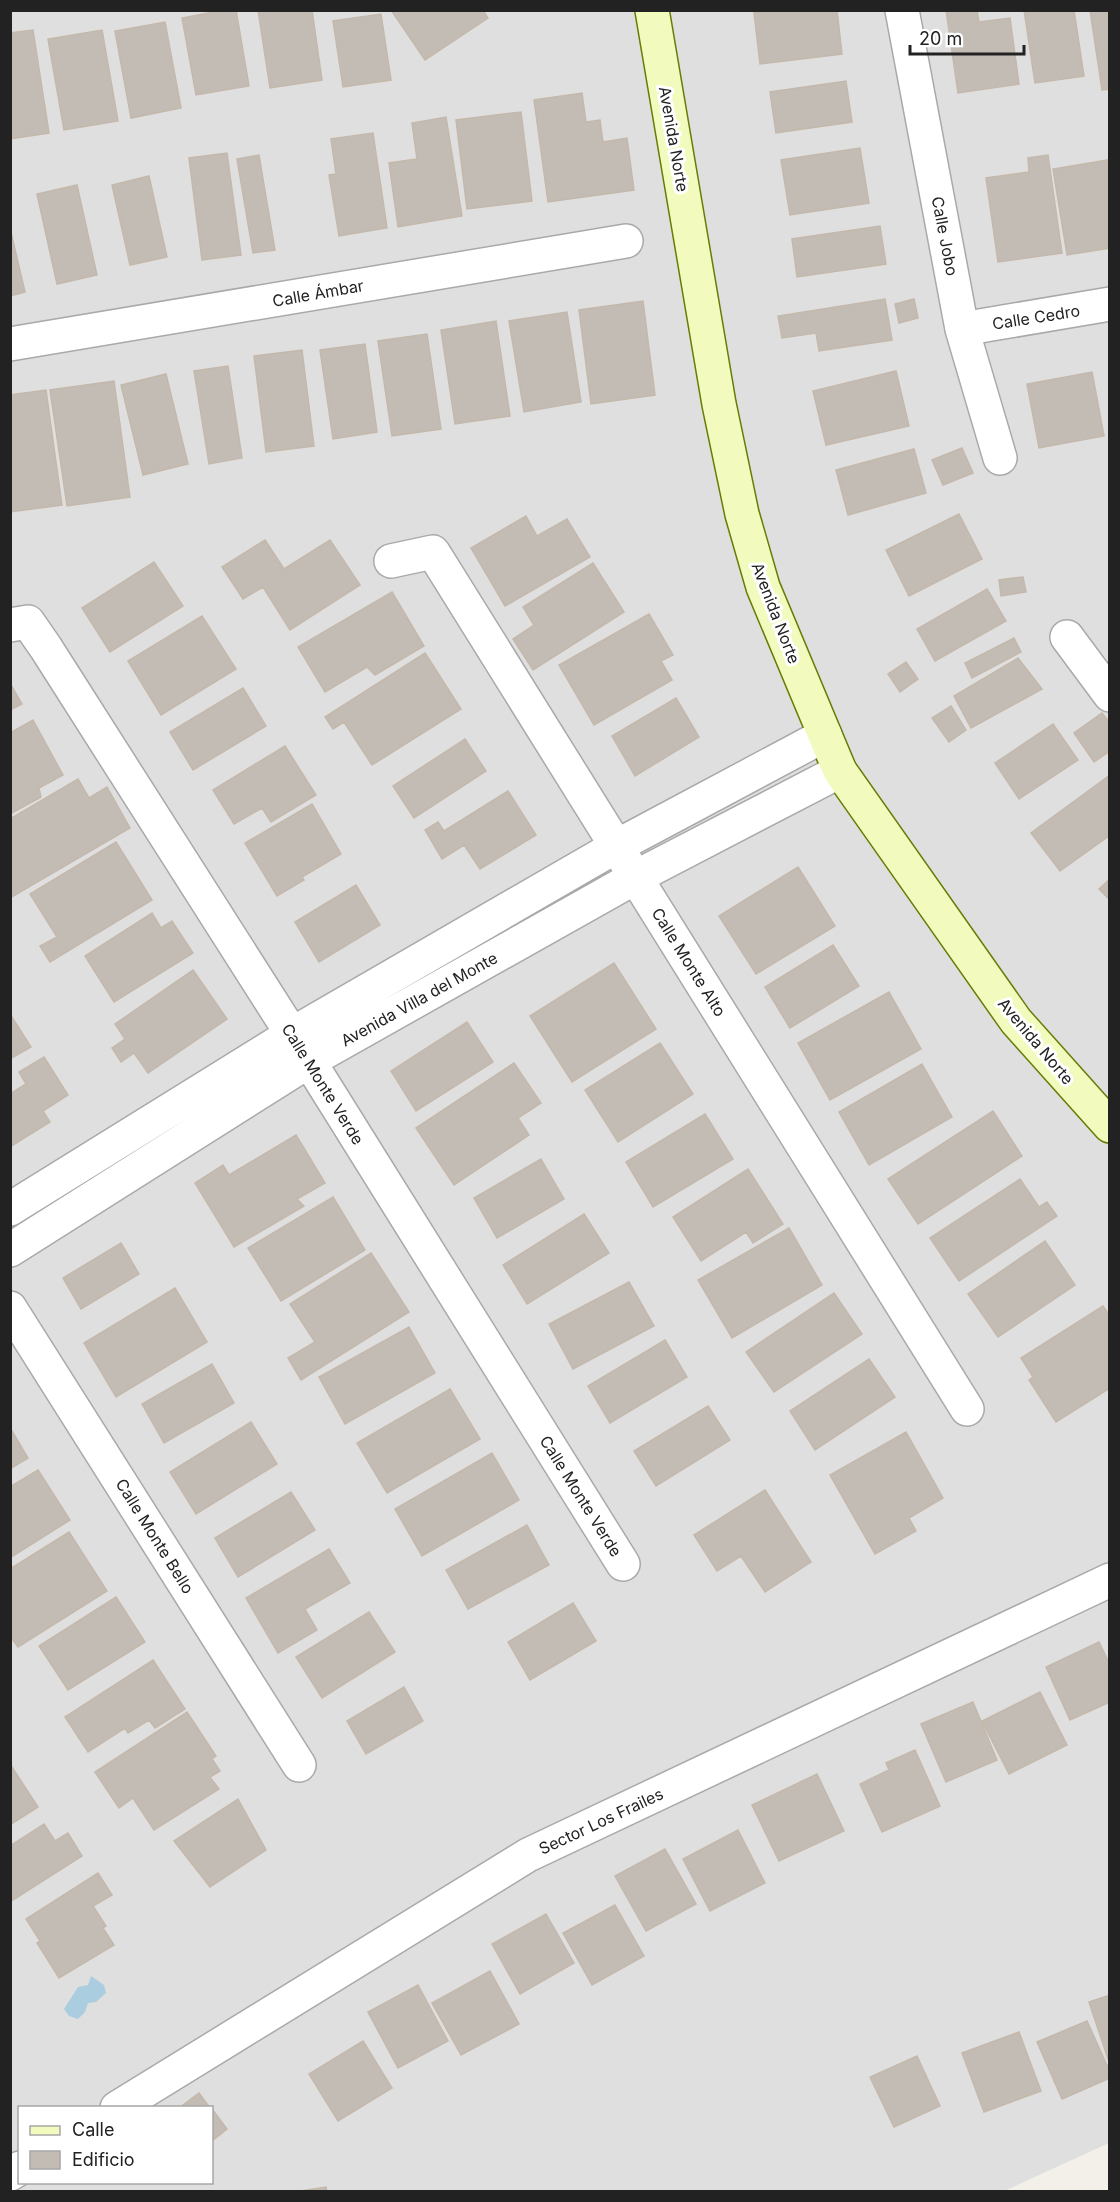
<svg xmlns="http://www.w3.org/2000/svg" width="1120" height="2202" font-family="Inter,sans-serif">
	<rect width="100%" height="100%" fill="#f2f0e9"/>
	<path fill="#e0dfdf" fill-rule="evenodd" d="M 11,11 L 1109,11 L 1109,2143 L 1002,2192 L 11,2192 ZM 20,2108 L 212,2108 L 212,2182 L 20,2182 Z"/>
	<path fill="#aacedf" d="M 91,1976 L 104,1985 L 106,1993 L 96,2002 L 88,2003 L 85,2012 L 78,2019 L 69,2016 L 64,2009 L 78,1987 L 88,1985 Z"/>
	<path fill="#c3bcb5" stroke="#c4b8ab" stroke-width="1.5" d="M 224,10 L 236,10 L 249,86 L 196,95 L 182,18 Z
		M 258,10 L 312,10 L 322,80 L 270,88 Z
		M 391,10 L 483,10 L 488,18 L 425,60 Z
		M 774,10 L 837,10 L 842,54 L 760,64 L 754,13 Z
		M 946,10 L 977,10 L 979,22 L 1010,18 L 1019,84 L 958,93 Z
		M 1024,10 L 1074,10 L 1084,76 L 1035,83 Z
		M 1090,10 L 1110,10 L 1110,89 L 1102,90 Z
		M 381,14 L 391,80 L 343,87 L 333,21 Z
		M 165,22 L 181,108 L 131,118 L 115,31 Z
		M 33,30 L 49,133 L 10,139 L 10,33 Z
		M 102,30 L 118,121 L 64,130 L 48,39 Z
		M 846,81 L 852,122 L 776,133 L 770,92 Z
		M 582,93 L 586,122 L 600,120 L 603,142 L 627,138 L 634,190 L 548,202 L 534,100 Z
		M 521,112 L 532,201 L 467,209 L 456,120 Z
		M 446,117 L 462,216 L 398,227 L 389,163 L 417,159 L 412,123 Z
		M 373,133 L 387,228 L 339,236 L 329,175 L 336,174 L 331,139 Z
		M 860,148 L 869,203 L 790,215 L 781,160 Z
		M 227,153 L 241,255 L 202,260 L 189,158 Z
		M 259,155 L 275,250 L 253,253 L 237,159 Z
		M 1048,155 L 1062,253 L 998,262 L 986,178 L 1029,172 L 1028,158 Z
		M 1108,160 L 1110,248 L 1067,255 L 1053,169 Z
		M 149,176 L 167,257 L 130,265 L 112,185 Z
		M 77,185 L 97,275 L 57,284 L 37,194 Z
		M 880,226 L 886,264 L 797,277 L 792,239 Z
		M 10,228 L 25,292 L 10,296 Z
		M 885,299 L 892,340 L 819,351 L 816,333 L 782,338 L 778,316 Z
		M 914,299 L 918,318 L 899,323 L 895,304 Z
		M 643,301 L 655,395 L 591,404 L 579,310 Z
		M 567,312 L 581,402 L 524,412 L 509,321 Z
		M 496,321 L 510,416 L 455,424 L 441,330 Z
		M 427,334 L 441,429 L 392,436 L 378,341 Z
		M 365,344 L 377,432 L 333,439 L 320,350 Z
		M 302,350 L 314,446 L 266,452 L 254,356 Z
		M 228,366 L 242,458 L 209,464 L 194,371 Z
		M 896,371 L 909,426 L 826,445 L 813,391 Z
		M 1092,372 L 1104,436 L 1039,448 L 1027,384 Z
		M 166,374 L 188,464 L 143,475 L 121,385 Z
		M 114,381 L 130,497 L 67,506 L 50,390 Z
		M 46,390 L 62,505 L 10,512 L 10,395 Z
		M 962,448 L 973,473 L 943,485 L 932,460 Z
		M 914,449 L 926,493 L 848,515 L 836,470 Z
		M 959,514 L 982,559 L 909,596 L 886,550 Z
		M 526,516 L 537,536 L 567,519 L 590,557 L 505,606 L 471,548 Z
		M 265,540 L 284,569 L 330,540 L 360,585 L 290,630 L 263,587 L 243,599 L 222,567 Z
		M 154,562 L 183,606 L 110,652 L 82,608 Z
		M 593,563 L 624,612 L 533,670 L 513,639 L 534,625 L 523,607 Z
		M 1023,577 L 1026,592 L 1001,596 L 999,580 Z
		M 987,589 L 1006,621 L 935,661 L 917,629 Z
		M 392,592 L 424,646 L 375,675 L 367,667 L 325,692 L 298,647 Z
		M 649,614 L 673,655 L 661,661 L 672,680 L 594,725 L 559,665 Z
		M 202,616 L 236,669 L 161,715 L 128,661 Z
		M 1014,638 L 1021,652 L 972,678 L 965,663 Z
		M 425,653 L 461,709 L 372,765 L 344,722 L 333,729 L 325,717 Z
		M 1018,658 L 1042,689 L 971,728 L 954,696 Z
		M 906,662 L 918,679 L 900,692 L 888,674 Z
		M 10,683 L 22,704 L 10,710 Z
		M 243,688 L 266,726 L 193,770 L 170,732 Z
		M 676,698 L 699,737 L 635,776 L 612,736 Z
		M 951,706 L 966,730 L 949,742 L 932,718 Z
		M 1102,713 L 1110,723 L 1110,751 L 1094,762 L 1074,733 Z
		M 33,720 L 63,775 L 39,788 L 41,797 L 10,814 L 10,733 Z
		M 1053,724 L 1078,760 L 1019,799 L 995,763 Z
		M 465,739 L 486,771 L 414,818 L 393,786 Z
		M 285,746 L 316,795 L 271,822 L 262,808 L 234,824 L 213,790 Z
		M 1110,775 L 1110,835 L 1060,871 L 1031,833 Z
		M 78,779 L 89,798 L 107,787 L 130,828 L 10,898 L 10,819 Z
		M 508,791 L 536,835 L 480,869 L 464,845 L 442,859 L 425,830 L 438,822 L 444,831 Z
		M 312,804 L 341,854 L 302,877 L 304,880 L 277,896 L 245,843 Z
		M 116,842 L 152,900 L 50,962 L 40,946 L 57,937 L 30,894 Z
		M 798,867 L 835,926 L 756,974 L 719,916 Z
		M 1110,879 L 1110,900 L 1099,889 Z
		M 356,885 L 380,925 L 319,962 L 295,922 Z
		M 152,913 L 161,928 L 172,921 L 193,953 L 114,1002 L 85,956 Z
		M 833,945 L 859,986 L 790,1028 L 765,987 Z
		M 614,963 L 656,1029 L 572,1082 L 530,1016 Z
		M 193,970 L 227,1019 L 148,1073 L 134,1053 L 121,1062 L 112,1048 L 125,1039 L 115,1024 Z
		M 889,992 L 921,1049 L 830,1100 L 798,1043 Z
		M 10,1014 L 31,1047 L 10,1059 Z
		M 467,1022 L 493,1062 L 416,1111 L 391,1071 Z
		M 660,1043 L 693,1094 L 618,1142 L 585,1090 Z
		M 44,1057 L 68,1095 L 43,1111 L 50,1122 L 10,1147 L 10,1094 L 26,1084 L 19,1072 Z
		M 514,1063 L 541,1103 L 518,1118 L 529,1135 L 454,1185 L 416,1128 Z
		M 922,1064 L 952,1117 L 869,1165 L 839,1112 Z
		M 993,1111 L 1022,1156 L 918,1224 L 888,1179 Z
		M 705,1114 L 733,1159 L 653,1207 L 626,1162 Z
		M 296,1135 L 325,1183 L 297,1199 L 304,1206 L 234,1247 L 195,1183 L 223,1165 L 229,1175 Z
		M 541,1159 L 564,1199 L 497,1238 L 474,1198 Z
		M 748,1169 L 783,1224 L 753,1243 L 746,1232 L 701,1261 L 673,1217 Z
		M 1020,1179 L 1039,1207 L 1047,1202 L 1057,1216 L 959,1281 L 930,1238 Z
		M 333,1197 L 365,1250 L 281,1301 L 248,1248 Z
		M 584,1214 L 609,1253 L 527,1304 L 503,1265 Z
		M 789,1228 L 822,1285 L 732,1338 L 698,1280 Z
		M 1045,1241 L 1075,1285 L 998,1337 L 968,1294 Z
		M 121,1243 L 139,1274 L 81,1309 L 63,1278 Z
		M 371,1253 L 409,1312 L 301,1380 L 288,1358 L 315,1342 L 290,1304 Z
		M 629,1282 L 654,1326 L 573,1369 L 549,1324 Z
		M 175,1288 L 207,1342 L 116,1397 L 84,1343 Z
		M 834,1293 L 862,1334 L 774,1392 L 746,1352 Z
		M 1103,1306 L 1110,1316 L 1110,1388 L 1056,1422 L 1029,1380 L 1033,1377 L 1021,1358 Z
		M 409,1327 L 435,1373 L 345,1424 L 319,1377 Z
		M 665,1340 L 687,1377 L 610,1423 L 588,1386 Z
		M 869,1359 L 895,1397 L 815,1450 L 790,1411 Z
		M 212,1364 L 234,1403 L 164,1443 L 142,1404 Z
		M 450,1389 L 480,1439 L 387,1493 L 357,1443 Z
		M 708,1406 L 730,1440 L 656,1486 L 634,1451 Z
		M 251,1422 L 277,1464 L 196,1514 L 170,1472 Z
		M 12,1431 L 28,1458 L 10,1469 L 10,1432 Z
		M 906,1432 L 943,1498 L 909,1518 L 916,1531 L 875,1554 L 830,1475 Z
		M 492,1453 L 519,1500 L 422,1556 L 395,1509 Z
		M 38,1470 L 70,1520 L 10,1558 L 10,1487 Z
		M 765,1490 L 811,1562 L 765,1592 L 741,1556 L 717,1571 L 694,1535 Z
		M 291,1492 L 315,1530 L 238,1577 L 215,1538 Z
		M 527,1525 L 549,1565 L 468,1609 L 446,1570 Z
		M 69,1532 L 107,1591 L 18,1647 L 10,1636 L 10,1569 Z
		M 329,1549 L 350,1583 L 305,1609 L 317,1630 L 278,1653 L 246,1598 Z
		M 116,1597 L 145,1642 L 68,1690 L 39,1646 Z
		M 573,1603 L 596,1641 L 530,1680 L 508,1642 Z
		M 369,1612 L 395,1652 L 322,1698 L 296,1657 Z
		M 1099,1642 L 1110,1665 L 1110,1702 L 1070,1720 L 1046,1667 Z
		M 153,1660 L 185,1709 L 155,1728 L 149,1720 L 128,1733 L 125,1728 L 88,1752 L 65,1717 Z
		M 404,1687 L 423,1721 L 366,1754 L 347,1721 Z
		M 1040,1692 L 1067,1745 L 1009,1774 L 982,1721 Z
		M 973,1702 L 997,1760 L 946,1782 L 921,1724 Z
		M 187,1712 L 216,1756 L 212,1759 L 220,1771 L 210,1777 L 219,1789 L 154,1830 L 133,1798 L 119,1808 L 95,1772 Z
		M 915,1750 L 940,1806 L 882,1832 L 860,1784 L 889,1770 L 886,1763 Z
		M 10,1764 L 38,1807 L 10,1825 Z
		M 817,1774 L 844,1831 L 779,1861 L 752,1805 Z
		M 238,1799 L 266,1850 L 210,1887 L 174,1841 Z
		M 44,1824 L 55,1841 L 68,1833 L 82,1856 L 10,1902 L 10,1846 Z
		M 738,1830 L 765,1883 L 710,1911 L 683,1859 Z
		M 665,1849 L 696,1904 L 646,1931 L 615,1876 Z
		M 98,1873 L 112,1895 L 93,1906 L 106,1926 L 103,1928 L 114,1945 L 59,1978 L 37,1943 L 40,1941 L 26,1919 Z
		M 615,1905 L 644,1956 L 592,1985 L 563,1933 Z
		M 546,1914 L 574,1963 L 520,1994 L 492,1944 Z
		M 490,1971 L 519,2024 L 461,2055 L 432,2003 Z
		M 418,1985 L 448,2041 L 398,2068 L 368,2012 Z
		M 1110,1995 L 1110,2062 L 1109,2062 L 1089,2002 Z
		M 1087,2021 L 1110,2072 L 1110,2078 L 1062,2099 L 1037,2042 Z
		M 1019,2032 L 1041,2091 L 984,2112 L 962,2053 Z
		M 363,2041 L 392,2088 L 338,2121 L 309,2074 Z
		M 917,2056 L 940,2106 L 894,2127 L 870,2077 Z
		M 199,2093 L 210,2108 L 179,2108 Z
		M 212,2109 L 227,2129 L 212,2141 Z
		M 326,2187 L 327,2192 L 294,2192 Z"/>
	<g fill="none" stroke-linecap="round" stroke-linejoin="round">
		<defs>
			<path id="street" d="M 902,10 L 962,329 L 1000,458
				M 962,329 L 1110,304
				M 10,344 L 626,241
				M 391,561 L 433,552 L 967,1409
				M 10,625 L 28,622 L 46,648 L 309,1061 L 623,1564
				M 1067,637 L 1110,695
				M 10,1209 L 292,1034 L 617,846 L 825,735
				M 10,1250 L 309,1061 L 636,877 L 840,771
				M 10,1308 L 299,1765
				M 117,2108 L 528,1855 L 1110,1580
				M 10,2174 L 20,2168"/>
			<path id="secondary" d="M 652,10 L 719,404 L 742,514 L 763,587 L 840,771 L 1016,1021 L 1110,1126"/>
		</defs>
		<use href="#street" stroke="#a9a9a9" stroke-width="36"/>
		<use href="#secondary" stroke="#657d05" stroke-width="36"/>
		<use href="#street" stroke="#fff" stroke-width="33"/>
		<use href="#secondary" stroke="#f2fabe" stroke-width="33"/>
	</g>
	<g text-anchor="middle" stroke-width="6" stroke-linejoin="round" paint-order="stroke">
		<g font-size="16" fill="#222" stroke="#fff">
			<text transform="translate(674 139) rotate(80)" y="6">Avenida Norte</text>
			<text transform="translate(945 236) rotate(79)" y="6">Calle Jobo</text>
			<text transform="translate(318 293) rotate(-10)" y="6">Calle Ámbar</text>
			<text transform="translate(1036 317) rotate(-9)" y="6">Calle Cedro</text>
			<text transform="translate(776 613) rotate(69)" y="6">Avenida Norte</text>
			<text transform="translate(689 962) rotate(58)" y="6">Calle Monte Alto</text>
			<text transform="translate(419 999) rotate(-29)" y="6">Avenida Villa del Monte</text>
			<text transform="translate(1036 1041) rotate(50)" y="6">Avenida Norte</text>
			<text transform="translate(323 1084) rotate(58)" y="6">Calle Monte Verde</text>
			<text transform="translate(581 1496) rotate(58)" y="6">Calle Monte Verde</text>
			<text transform="translate(155 1536) rotate(58)" y="6">Calle Monte Bello</text>
			<text transform="translate(601 1821) rotate(-25)" y="6">Sector Los Frailes</text>
		</g>
	</g>
	<rect width="1120" height="2202" fill="none" stroke="#222222" stroke-width="24"/>
	<rect x="18" y="2106" width="195" height="78" fill="#ffffff" stroke="#a7a7a7" stroke-width="1.5"/>
	<rect x="30" y="2126" width="30" height="9" fill="#f2fabe" stroke="#a7a7a7" stroke-width="1.5"/>
	<text x="72" y="2136" font-size="18" fill="#222222">Calle</text>
	<rect x="30" y="2151" width="30" height="18" fill="#c3bcb5" stroke="#a7a7a7" stroke-width="1.5"/>
	<text x="72" y="2166" font-size="18" fill="#222222">Edificio</text>
	<path d="M910 45v9h114v-9" fill="none" stroke="#222222" stroke-width="3"/>
	<text x="919" y="45" font-size="18" fill="#222222" stroke="#ffffff" stroke-width="4.5" paint-order="stroke">20 m</text>
</svg>
